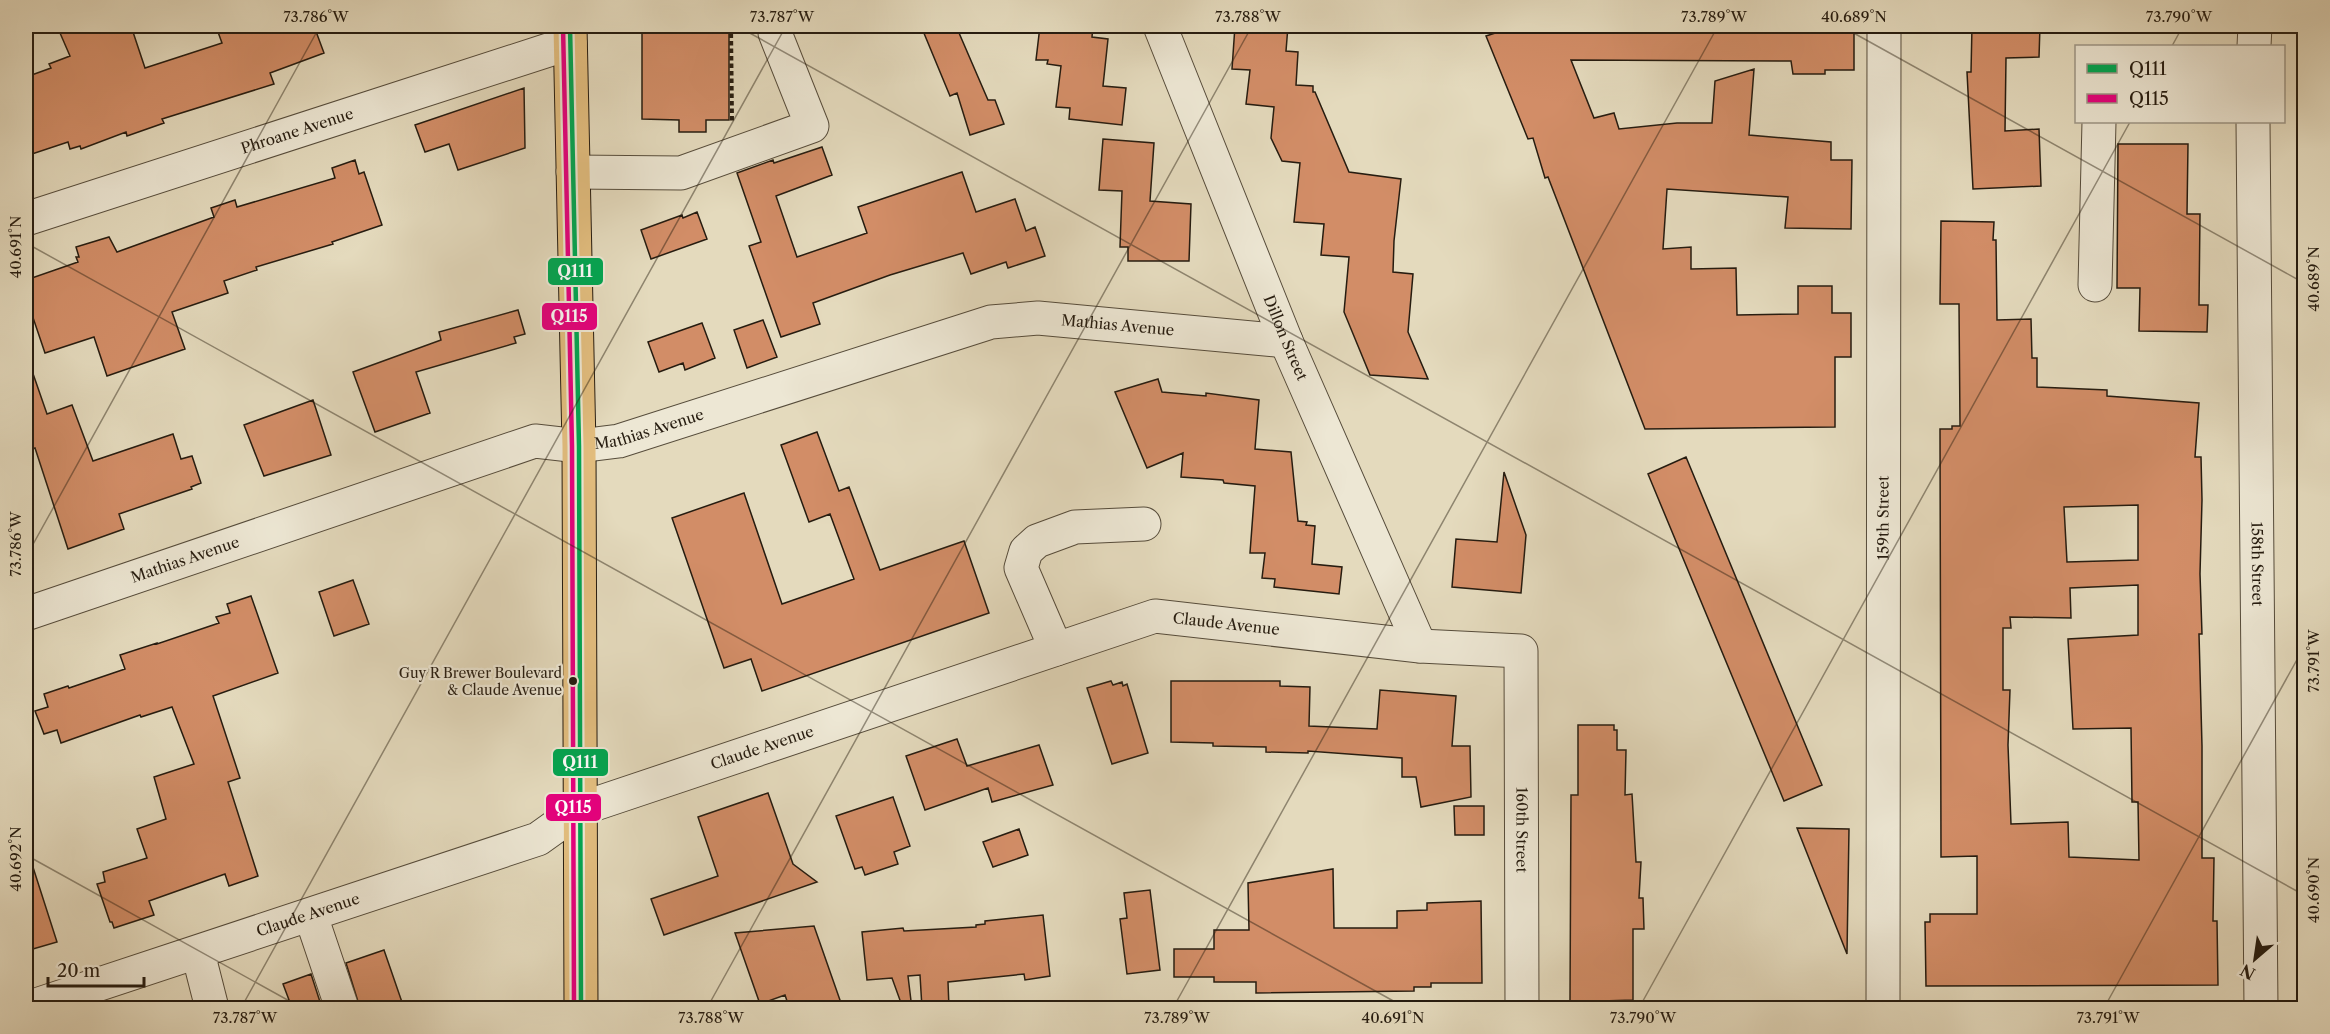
<svg xmlns="http://www.w3.org/2000/svg" width="2330" height="1034" font-family="'Libre Caslon Text',serif">
	<rect width="100%" height="100%" fill="#e4dabd"/>
	<filter id="stains"><feTurbulence type="fractalNoise" baseFrequency=".00333" numOctaves="4"/><feColorMatrix values="0 0 0 0 .2 0 0 0 0 .09 0 0 0 0 .02 0 0 0 .5 -.17"/></filter>
	<radialGradient id="worn" r=".72"><stop offset=".6" stop-color="#630" stop-opacity="0"/><stop offset="1" stop-color="#630" stop-opacity=".3"/></radialGradient>
	<path fill="#d28d67" stroke="#261c10" stroke-width="1.5" fill-rule="evenodd" d="M 57,26 L 131,26 L 145,68 L 222,43 L 218,32 L 240,26 L 314,26 L 324,53 L 270,73 L 274,84 L 162,119 L 164,123 L 127,136 L 126,132 L 81,149 L 80,146 L 70,149 L 68,142 L 26,156 L 26,77 L 51,68 L 49,64 L 70,56 Z
		M 642,26 L 729,26 L 729,120 L 706,120 L 706,132 L 679,132 L 679,120 L 642,119 Z
		M 921,26 L 956,26 L 988,100 L 995,100 L 1004,124 L 970,135 L 957,93 L 950,96 Z
		M 1040,26 L 1093,26 L 1092,37 L 1108,39 L 1103,86 L 1126,88 L 1122,125 L 1069,119 L 1070,108 L 1056,107 L 1061,66 L 1047,64 L 1048,60 L 1036,60 Z
		M 1235,26 L 1288,26 L 1286,51 L 1298,52 L 1296,85 L 1313,86 L 1313,92 L 1315,92 L 1349,172 L 1401,179 L 1394,241 L 1393,272 L 1413,274 L 1408,332 L 1428,379 L 1370,375 L 1344,312 L 1349,257 L 1321,255 L 1324,224 L 1294,222 L 1300,163 L 1282,161 L 1271,138 L 1274,107 L 1246,104 L 1250,70 L 1232,69 Z
		M 1517,26 L 1854,26 L 1854,70 L 1825,70 L 1825,74 L 1793,74 L 1791,61 L 1571,60 L 1594,118 L 1614,113 L 1619,129 L 1677,123 L 1712,123 L 1715,81 L 1754,69 L 1749,135 L 1831,142 L 1831,160 L 1852,160 L 1851,229 L 1785,228 L 1788,197 L 1667,189 L 1663,249 L 1691,247 L 1691,269 L 1736,268 L 1737,315 L 1798,314 L 1798,286 L 1832,286 L 1832,313 L 1851,313 L 1851,357 L 1835,357 L 1835,427 L 1645,429 L 1548,177 L 1545,178 L 1533,138 L 1528,139 L 1486,36 Z
		M 1972,26 L 2040,26 L 2039,57 L 2006,58 L 2005,131 L 2039,129 L 2041,186 L 1973,189 L 1967,72 L 1971,72 Z
		M 524,88 L 525,148 L 458,170 L 449,144 L 425,152 L 415,125 Z
		M 1103,139 L 1154,143 L 1150,201 L 1191,204 L 1189,261 L 1128,261 L 1128,247 L 1120,247 L 1122,191 L 1099,190 Z
		M 2118,144 L 2188,144 L 2187,214 L 2200,214 L 2199,305 L 2208,305 L 2207,332 L 2139,331 L 2140,288 L 2117,288 Z
		M 822,147 L 832,175 L 776,196 L 797,257 L 867,233 L 858,207 L 962,172 L 976,212 L 1015,199 L 1026,231 L 1035,227 L 1045,256 L 1008,268 L 1006,262 L 971,274 L 963,253 L 890,275 L 813,303 L 820,324 L 781,337 L 749,246 L 761,242 L 737,173 L 773,160 L 774,163 Z
		M 355,160 L 359,174 L 364,172 L 382,225 L 332,242 L 333,244 L 256,267 L 257,270 L 224,281 L 228,293 L 172,312 L 185,349 L 107,376 L 94,337 L 45,353 L 26,297 L 26,280 L 78,262 L 76,257 L 79,257 L 76,247 L 109,237 L 117,252 L 214,217 L 211,208 L 235,200 L 237,207 L 335,178 L 332,168 Z
		M 697,212 L 707,239 L 651,259 L 641,230 L 682,215 L 683,218 Z
		M 1941,221 L 1994,222 L 1993,240 L 1996,240 L 1997,320 L 2031,319 L 2032,358 L 2037,358 L 2037,387 L 2107,390 L 2107,396 L 2199,403 L 2195,457 L 2201,457 L 2202,500 L 2200,574 L 2202,634 L 2199,634 L 2202,746 L 2202,858 L 2214,858 L 2213,921 L 2217,921 L 2218,985 L 1926,986 L 1925,922 L 1930,922 L 1930,914 L 1977,914 L 1977,856 L 1941,857 L 1940,429 L 1952,429 L 1952,426 L 1960,426 L 1959,304 L 1940,304 ZM 2138,505 L 2138,560 L 2067,562 L 2064,507 ZM 2138,585 L 2138,635 L 2068,639 L 2073,729 L 2131,728 L 2132,802 L 2138,802 L 2139,860 L 2069,857 L 2068,822 L 2011,824 L 2008,745 L 2010,690 L 2003,690 L 2003,628 L 2011,628 L 2010,617 L 2071,618 L 2070,588 Z
		M 518,310 L 525,334 L 514,337 L 516,343 L 416,372 L 430,413 L 375,432 L 353,372 L 441,340 L 439,332 Z
		M 763,320 L 777,357 L 747,368 L 734,330 Z
		M 702,323 L 715,358 L 685,370 L 683,363 L 659,372 L 648,342 Z
		M 30,365 L 47,414 L 72,405 L 93,461 L 173,434 L 181,459 L 192,456 L 201,483 L 191,487 L 192,489 L 119,514 L 124,529 L 68,549 L 35,448 L 26,451 L 26,366 Z
		M 1158,379 L 1162,392 L 1206,396 L 1206,393 L 1259,400 L 1255,449 L 1291,452 L 1298,521 L 1307,522 L 1306,525 L 1315,526 L 1312,564 L 1342,567 L 1339,594 L 1274,587 L 1275,579 L 1262,578 L 1265,553 L 1250,553 L 1255,486 L 1224,483 L 1223,480 L 1181,477 L 1183,453 L 1147,468 L 1115,392 Z
		M 313,400 L 331,455 L 264,476 L 244,425 Z
		M 817,432 L 839,491 L 849,487 L 880,570 L 964,541 L 989,613 L 762,691 L 751,659 L 724,668 L 672,518 L 744,493 L 782,604 L 854,579 L 830,514 L 809,522 L 781,445 Z
		M 1686,457 L 1822,785 L 1784,801 L 1648,474 Z
		M 1504,472 L 1526,535 L 1521,593 L 1452,587 L 1456,539 L 1497,542 Z
		M 353,580 L 369,624 L 334,636 L 319,592 Z
		M 251,596 L 278,673 L 213,696 L 240,778 L 228,782 L 258,876 L 229,886 L 225,874 L 149,901 L 154,915 L 114,928 L 112,922 L 110,922 L 97,884 L 105,882 L 103,872 L 147,858 L 137,829 L 166,819 L 154,777 L 194,764 L 172,707 L 141,717 L 140,715 L 61,743 L 57,730 L 44,734 L 35,711 L 48,707 L 44,694 L 68,686 L 69,688 L 125,669 L 120,655 L 157,643 L 157,644 L 219,623 L 216,617 L 230,613 L 227,604 Z
		M 1111,681 L 1113,685 L 1122,682 L 1123,686 L 1127,684 L 1148,753 L 1112,764 L 1087,688 Z
		M 1171,681 L 1280,681 L 1280,686 L 1310,687 L 1309,726 L 1377,729 L 1380,690 L 1456,696 L 1452,746 L 1470,746 L 1471,797 L 1421,807 L 1416,777 L 1402,777 L 1402,758 L 1308,751 L 1308,753 L 1266,752 L 1266,747 L 1213,746 L 1213,743 L 1171,742 Z
		M 1578,725 L 1614,725 L 1614,730 L 1617,730 L 1617,750 L 1626,750 L 1625,795 L 1632,794 L 1636,862 L 1641,862 L 1639,898 L 1643,898 L 1644,929 L 1633,929 L 1633,1000 L 1570,1002 L 1571,795 L 1578,795 Z
		M 957,739 L 967,766 L 1039,745 L 1053,785 L 992,802 L 988,788 L 925,810 L 906,756 Z
		M 768,793 L 793,864 L 817,882 L 664,935 L 651,899 L 718,876 L 698,817 Z
		M 893,797 L 910,846 L 894,852 L 898,864 L 865,875 L 862,867 L 855,869 L 836,816 Z
		M 1454,806 L 1484,806 L 1484,835 L 1455,835 Z
		M 1797,828 L 1849,829 L 1847,953 L 1847,954 Z
		M 1019,829 L 1028,855 L 993,867 L 983,842 Z
		M 31,861 L 57,942 L 26,951 L 26,862 Z
		M 1333,869 L 1334,928 L 1397,928 L 1397,911 L 1427,910 L 1427,903 L 1481,901 L 1482,983 L 1431,983 L 1431,987 L 1414,987 L 1414,991 L 1256,993 L 1256,982 L 1214,982 L 1214,977 L 1174,977 L 1174,949 L 1214,949 L 1214,930 L 1249,930 L 1248,883 Z
		M 1150,890 L 1160,970 L 1127,974 L 1120,919 L 1127,918 L 1124,893 Z
		M 1043,915 L 1050,976 L 1025,980 L 1024,974 L 948,982 L 949,1008 L 922,1008 L 920,975 L 908,976 L 911,1001 L 901,1003 L 892,978 L 867,980 L 862,932 L 903,928 L 904,931 L 976,927 L 976,925 L 985,924 L 985,921 Z
		M 814,926 L 841,1003 L 788,1004 L 785,995 L 760,1004 L 735,933 Z
		M 384,950 L 404,1008 L 360,1008 L 346,963 Z
		M 311,974 L 322,1008 L 292,1008 L 283,984 Z"/>
	<g fill="none" stroke-linecap="round" stroke-linejoin="round">
		<defs>
			<g id="minor">
				<path id="s1" d="M 1160,26 L 1286,341 L 1420,646"/>
				<path d="M 2254,46 L 2255,26"/>
				<path id="s2" d="M 2253,122 L 2261,1008"/>
				<path d="M 573,172 L 681,173 L 812,126 L 775,33"/>
				<path id="s3" d="M 26,219 L 570,43"/>
				<path d="M 2095,285 L 2099,122"/>
				<path id="s4" d="M 26,614 L 535,441 L 579,446 L 619,441 L 991,322 L 1038,318 L 1286,341"/>
				<path d="M 1056,649 L 1021,568 L 1026,551 L 1037,541 L 1075,527 L 1144,524"/>
				<path d="M 311,916 L 342,1008"/>
				<path d="M 198,953 L 212,1008"/>
				<path id="s5" d="M 27,1008 L 538,839 L 580,809 L 1155,616 L 1420,646 L 1521,651 L 1522,1008"/>
				<path id="s6" d="M 1883,1008 L 1884,26"/>
			</g>
			<path id="major" d="M 570,26 L 579,446 L 581,1008"/>
		</defs>
		<use href="#minor" stroke="#564c3b" stroke-width="35"/>
		<use href="#major" stroke="#261c10" stroke-width="35"/>
		<path stroke="#261c10" stroke-width="4" stroke-dasharray="4.5 3" stroke-linecap="butt" d="M 731,26 L 732,122"/>
		<use href="#minor" stroke="#ede7d4" stroke-width="33"/>
		<use href="#major" stroke="#e2bd7e" stroke-width="33"/>
		<defs>
			<path id="bus-1" d="M 570,26 L 579,446 L 581,1008"/>
			<path id="bus-2" d="M 563,26 L 572,446 L 574,1008"/>
		</defs>
		<use href="#bus-1" stroke="#ede7d4" stroke-width="9"/>
		<use href="#bus-2" stroke="#ede7d4" stroke-width="9"/>
		<use href="#bus-1" stroke="#00a651" stroke-width="4.5"/>
		<use href="#bus-2" stroke="#e5007d" stroke-width="4.5"/>
	</g>
	<path fill="none" stroke="#261c10" stroke-width="1.5" stroke-opacity="0.45" d="M 737,26 L 2304,895M 1841,26 L 2304,283M 2172,46 L 2183,26M 26,243 L 1406,1008M 26,557 L 320,26M 26,855 L 302,1008M 241,1008 L 786,26M 707,1008 L 1252,26M 1173,1008 L 1718,26M 1639,1008 L 2130,122M 2104,1008 L 2304,647"/>
	<circle fill="#261c10" stroke="#ede7d4" stroke-width="2" cx="573" cy="681" r="5"/>
	<g text-anchor="middle" stroke-width="4.5" stroke-linejoin="round" paint-order="stroke">
		<g font-size="14" fill="#261c10" stroke="#ede7d4" text-anchor="end">
			<text x="562" y="678">Guy R Brewer Boulevard<tspan x="562" dy="17">&amp; Claude Avenue</tspan></text>
		</g>
		<g font-size="15" fill="#261c10" stroke="#ede7d4">
			<text dy="5" stroke="none"><textPath href="#s3" startOffset="285">Phroane Avenue</textPath></text>
			<text dy="5" stroke="none"><textPath href="#s4" startOffset="1140">Mathias Avenue</textPath></text>
			<text dy="5" stroke="none"><textPath href="#s1" startOffset="336">Dillon Street</textPath></text>
			<text dy="5" stroke="none"><textPath href="#s4" startOffset="654">Mathias Avenue</textPath></text>
			<text dy="5" stroke="none"><textPath href="#s6" startOffset="490">159th Street</textPath></text>
			<text dy="5" stroke="none"><textPath href="#s4" startOffset="168">Mathias Avenue</textPath></text>
			<text dy="5" stroke="none"><textPath href="#s2" startOffset="442">158th Street</textPath></text>
			<text dy="5" stroke="none"><textPath href="#s5" startOffset="1268">Claude Avenue</textPath></text>
			<text dy="5" stroke="none"><textPath href="#s5" startOffset="782">Claude Avenue</textPath></text>
			<text dy="5" stroke="none"><textPath href="#s5" startOffset="1743">160th Street</textPath></text>
			<text dy="5" stroke="none"><textPath href="#s5" startOffset="296">Claude Avenue</textPath></text>
		</g>
	</g>
	<g stroke="#ede7d4" stroke-width="2">
		<rect x="547" y="257" width="57" height="29" rx="6" fill="#00a651"/>
		<rect x="541" y="302" width="57" height="29" rx="6" fill="#e5007d"/>
		<rect x="552" y="748" width="57" height="29" rx="6" fill="#00a651"/>
		<rect x="545" y="793" width="57" height="29" rx="6" fill="#e5007d"/>
	</g>
	<g font-size="16" text-anchor="middle" font-weight="bold" fill="#fff">
		<text x="575" y="277">Q111</text>
		<text x="569" y="322">Q115</text>
		<text x="580" y="768">Q111</text>
		<text x="573" y="813">Q115</text>
	</g>
	<rect width="2330" height="1034" fill="none" stroke="#e4dabd" stroke-width="66"/>
	<rect x="2075" y="45" width="210" height="78" fill="#ede7d4" stroke="#9d9686" stroke-width="1.5"/>
	<rect x="2087" y="64" width="30" height="9" fill="#00a651" stroke="#9d9686" stroke-width="1.5"/>
	<text x="2129" y="75" font-size="18" fill="#261c10">Q111</text>
	<rect x="2087" y="94" width="30" height="9" fill="#e5007d" stroke="#9d9686" stroke-width="1.5"/>
	<text x="2129" y="105" font-size="18" fill="#261c10">Q115</text>
	<g transform="translate(2255 959) rotate(209)" stroke="#ede7d4" stroke-width="4.5" paint-order="stroke">
	<path d="M0-4.5L10 22L0 15L-10 22Z" fill="#261c10"/>
	<text y="-9" font-size="16" font-weight="bold" text-anchor="middle" fill="#261c10">N</text>
	</g>
	<path d="M48 977v9h96v-9" fill="none" stroke="#261c10" stroke-width="3"/>
	<text x="57" y="977" font-size="18" fill="#261c10" stroke="#ede7d4" stroke-width="4.5" paint-order="stroke">20 m</text>
	<rect x="33" y="33" width="2264" height="968" fill="none" stroke="#261c10" stroke-width="2"/>
	<g font-size="15" text-anchor="middle" fill="#261c10">
		<text x="316" y="22">73.786°W</text>
		<text x="782" y="22">73.787°W</text>
		<text x="1248" y="22">73.788°W</text>
		<text x="1714" y="22">73.789°W</text>
		<text x="1854" y="22">40.689°N</text>
		<text x="2179" y="22">73.790°W</text>
		<text transform="translate(16 247) rotate(-90)" y="5">40.691°N</text>
		<text transform="translate(2314 279) rotate(-90)" y="5">40.689°N</text>
		<text transform="translate(16 544) rotate(-90)" y="5">73.786°W</text>
		<text transform="translate(2314 661) rotate(-90)" y="5">73.791°W</text>
		<text transform="translate(16 859) rotate(-90)" y="5">40.692°N</text>
		<text transform="translate(2314 890) rotate(-90)" y="5">40.690°N</text>
		<text x="245" y="1023">73.787°W</text>
		<text x="711" y="1023">73.788°W</text>
		<text x="1177" y="1023">73.789°W</text>
		<text x="1393" y="1023">40.691°N</text>
		<text x="1643" y="1023">73.790°W</text>
		<text x="2108" y="1023">73.791°W</text>
	</g>
	<rect width="100%" height="100%" filter="url(#stains)"/>
	<rect width="100%" height="100%" fill="url(#worn)"/>
</svg>
